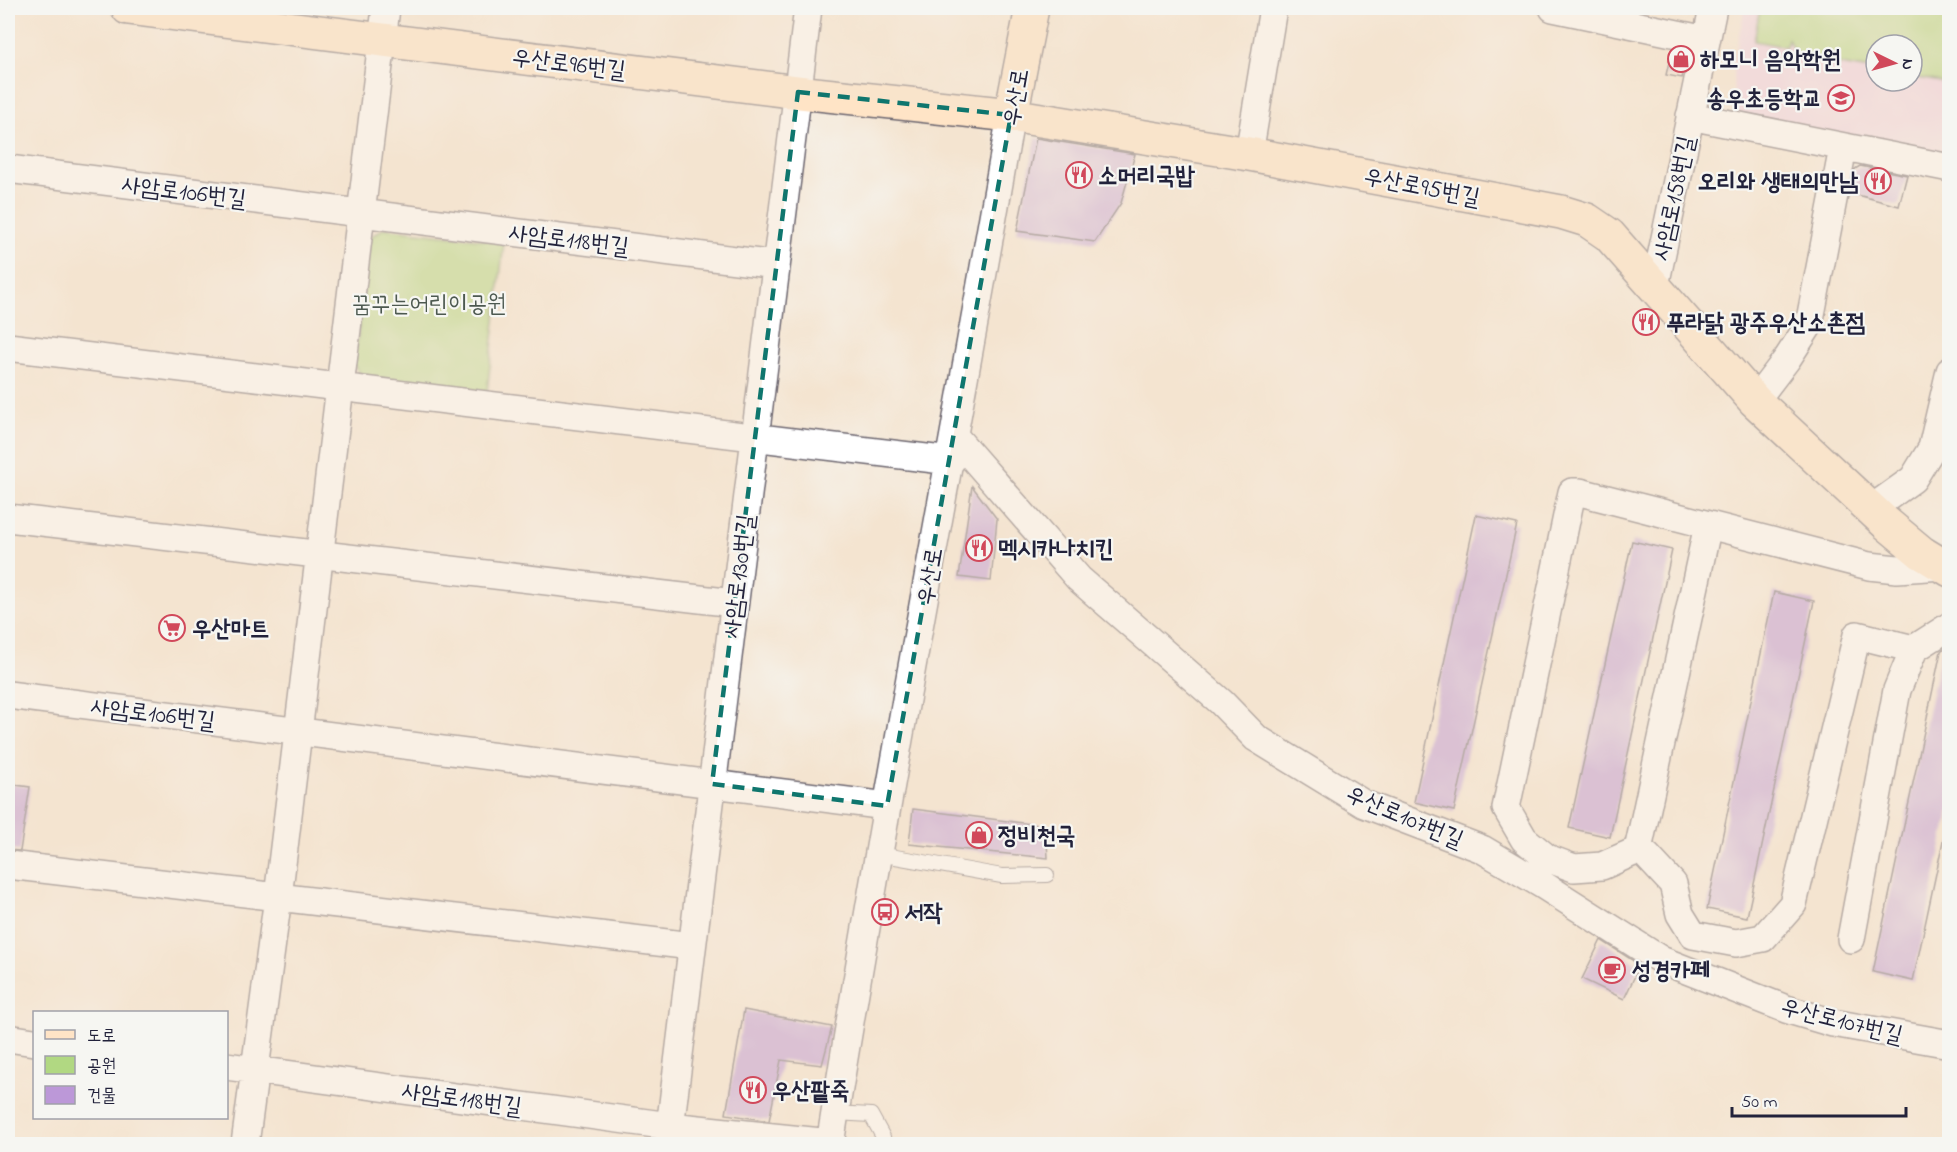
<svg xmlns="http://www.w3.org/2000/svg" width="1957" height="1152" font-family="'Indie Flower','Poor Story',sans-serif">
	<rect width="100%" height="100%" fill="#f6f6f2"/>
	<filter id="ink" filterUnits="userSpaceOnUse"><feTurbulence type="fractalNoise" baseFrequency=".0167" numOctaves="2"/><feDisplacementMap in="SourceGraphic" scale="12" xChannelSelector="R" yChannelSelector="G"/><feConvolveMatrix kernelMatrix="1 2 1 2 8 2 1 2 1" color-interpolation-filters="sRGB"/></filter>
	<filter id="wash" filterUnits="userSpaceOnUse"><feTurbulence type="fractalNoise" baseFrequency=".008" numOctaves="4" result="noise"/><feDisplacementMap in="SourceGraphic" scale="24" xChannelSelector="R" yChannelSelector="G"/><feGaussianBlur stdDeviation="1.35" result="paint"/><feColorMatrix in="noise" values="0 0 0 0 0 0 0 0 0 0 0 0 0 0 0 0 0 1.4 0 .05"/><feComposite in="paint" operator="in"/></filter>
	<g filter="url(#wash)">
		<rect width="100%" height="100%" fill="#f4e4d0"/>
		<path fill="#efd0e6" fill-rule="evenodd" d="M 1745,8 L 1949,8 L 1949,155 L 1734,115 L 1733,63 ZM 1876,45 L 1912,45 L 1912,81 L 1876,81 Z"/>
		<path fill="#b1d882" stroke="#6a7d5e" stroke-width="1.5" d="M 1760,8 L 1949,8 L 1948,83 L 1912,77 L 1912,45 L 1876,45 L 1876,71 L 1800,58 L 1793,50 L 1788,39 L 1786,47 L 1754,41 Z
			M 384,228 L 504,242 L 487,392 L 363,378 L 354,365 L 370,237 Z"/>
		<g id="blocks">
			<path fill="#bc98d8" d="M 1672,49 L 1688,52 L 1682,78 L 1666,75 Z
				M 1036,138 L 1135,154 L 1121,203 L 1095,242 L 1017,231 Z
				M 1860,166 L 1907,175 L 1899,206 L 1850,193 L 1855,169 Z
				M 972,486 L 997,519 L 991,581 L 959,577 Z
				M 1476,515 L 1517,524 L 1454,811 L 1414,802 Z
				M 1632,541 L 1672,550 L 1610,837 L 1569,828 Z
				M 1774,592 L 1814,601 L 1747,917 L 1707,909 Z
				M 1943,649 L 1950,650 L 1950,808 L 1913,981 L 1873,972 L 1941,651 Z
				M 8,784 L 30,787 L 20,851 L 8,850 Z
				M 913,809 L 1046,826 L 1048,858 L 909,844 Z
				M 1601,940 L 1640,965 L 1624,999 L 1582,979 Z
				M 744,1010 L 832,1027 L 822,1065 L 781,1060 L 769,1121 L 726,1114 Z"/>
		</g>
	</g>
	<g filter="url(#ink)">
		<use href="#blocks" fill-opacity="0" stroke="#6c666f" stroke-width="1.5"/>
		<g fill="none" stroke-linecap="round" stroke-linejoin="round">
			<defs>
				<path id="lane" d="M 879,854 L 1002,876 L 1047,875
					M 835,1113 L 871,1115 L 883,1137 L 884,1144"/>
				<path id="street" d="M 1553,8 L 1706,40
					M 1690,116 L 1950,168
					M 1249,154 L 1273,8
					M 8,169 L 776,265
					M 1655,286 L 1713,8
					M 8,347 L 951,461
					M 1755,401 L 1787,359 L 1809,325 L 1843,148
					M 955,437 L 1079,579 L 1221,702 L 1256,738 L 1364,804 L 1482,849 L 1543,885 L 1661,960 L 1786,1009 L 1833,1023 L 1950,1044
					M 1871,509 L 1913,479 L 1932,448 L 1950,371
					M 8,518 L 734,603
					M 1708,525 L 1638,850 L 1647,856 L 1673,884 L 1680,914 L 1693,935 L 1736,943 L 1763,938 L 1793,904 L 1857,635 L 1914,649
					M 8,695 L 887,806
					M 1638,850 L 1602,866 L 1574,868 L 1547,858 L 1524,839 L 1506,808 L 1572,492 L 1580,492 L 1869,566 L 1897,569 L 1943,566
					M 8,865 L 692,946
					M 1851,939 L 1897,690 L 1914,649 L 1950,626
					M 8,1038 L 34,1042
					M 226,1066 L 670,1126 L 831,1143
					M 245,1144 L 278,897 L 386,8
					M 668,1144 L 808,8
					M 830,1144 C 885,801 951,458 1011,115"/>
				<path id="secondary" d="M 128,8 L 798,92 L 1011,115 L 1249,154 L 1561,212 L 1587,220 L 1609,235 L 1755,401 L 1886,523 L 1922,553 L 1950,570
					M 1011,115 L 1032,8"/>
			</defs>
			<use href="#lane" stroke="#6c666f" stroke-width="16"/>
			<use href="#street" stroke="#6c666f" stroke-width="30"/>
			<use href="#secondary" stroke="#6c666f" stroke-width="36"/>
			<use href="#lane" stroke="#fff" stroke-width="14"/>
			<use href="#street" stroke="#fff" stroke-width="27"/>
			<use href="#secondary" stroke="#ffe4c6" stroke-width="33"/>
		</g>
	</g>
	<path d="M0 0H1957V1152H0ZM 798,92 L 1011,115 L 887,806 L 712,784 Z" fill="#f4e4d0" fill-opacity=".55" fill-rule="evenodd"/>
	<path fill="none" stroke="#0f766e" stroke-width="4.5" stroke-dasharray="12 8" stroke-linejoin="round" d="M 798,92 L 1011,115 L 887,806 L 712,784 Z"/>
	<defs>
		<symbol id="shop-ring" viewBox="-11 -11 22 22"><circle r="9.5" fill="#f6f6f2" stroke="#d1495b" stroke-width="1.5"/><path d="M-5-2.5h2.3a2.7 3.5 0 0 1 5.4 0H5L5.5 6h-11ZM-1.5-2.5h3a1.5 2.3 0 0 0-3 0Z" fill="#d1495b"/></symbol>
		<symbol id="school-ring" viewBox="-11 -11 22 22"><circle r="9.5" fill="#f6f6f2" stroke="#d1495b" stroke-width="1.5"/><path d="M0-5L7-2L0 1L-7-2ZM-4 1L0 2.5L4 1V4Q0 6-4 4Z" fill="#d1495b"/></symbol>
		<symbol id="restaurant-ring" viewBox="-11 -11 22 22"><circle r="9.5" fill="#f6f6f2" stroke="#d1495b" stroke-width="1.5"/><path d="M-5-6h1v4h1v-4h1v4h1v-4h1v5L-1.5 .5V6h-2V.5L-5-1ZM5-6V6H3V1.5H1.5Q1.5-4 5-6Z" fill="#d1495b"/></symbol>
		<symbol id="supermarket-ring" viewBox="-11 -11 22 22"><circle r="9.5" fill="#f6f6f2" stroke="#d1495b" stroke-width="1.5"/><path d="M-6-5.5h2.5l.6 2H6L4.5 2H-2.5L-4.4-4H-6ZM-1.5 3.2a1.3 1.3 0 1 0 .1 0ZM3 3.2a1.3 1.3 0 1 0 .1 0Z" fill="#d1495b"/></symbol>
		<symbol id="bus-ring" viewBox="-11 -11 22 22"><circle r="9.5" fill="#f6f6f2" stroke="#d1495b" stroke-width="1.5"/><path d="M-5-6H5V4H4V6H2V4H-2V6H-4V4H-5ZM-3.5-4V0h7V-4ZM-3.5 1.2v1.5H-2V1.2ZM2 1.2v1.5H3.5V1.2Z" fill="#d1495b"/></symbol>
		<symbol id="cafe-ring" viewBox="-11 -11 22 22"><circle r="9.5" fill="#f6f6f2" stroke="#d1495b" stroke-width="1.5"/><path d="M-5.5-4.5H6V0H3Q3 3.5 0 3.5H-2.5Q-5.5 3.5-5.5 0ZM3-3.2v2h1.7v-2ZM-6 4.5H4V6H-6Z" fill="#d1495b"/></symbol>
	</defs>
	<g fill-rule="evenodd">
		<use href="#shop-ring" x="1666" y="44" width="30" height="30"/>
		<use href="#school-ring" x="1826" y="83" width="30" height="30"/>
		<use href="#restaurant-ring" x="1064" y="160" width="30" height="30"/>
		<use href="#restaurant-ring" x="1863" y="166" width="30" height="30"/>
		<use href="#restaurant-ring" x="1631" y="307" width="30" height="30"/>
		<use href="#restaurant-ring" x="964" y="533" width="30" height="30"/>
		<use href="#supermarket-ring" x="157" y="613" width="30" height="30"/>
		<use href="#shop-ring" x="964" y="820" width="30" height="30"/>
		<use href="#bus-ring" x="870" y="897" width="30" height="30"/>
		<use href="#cafe-ring" x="1597" y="955" width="30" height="30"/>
		<use href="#restaurant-ring" x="738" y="1075" width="30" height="30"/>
	</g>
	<g text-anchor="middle" stroke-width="4.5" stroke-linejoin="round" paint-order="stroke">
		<g font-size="24" font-weight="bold" fill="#22223b" stroke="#f6f6f2" text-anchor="start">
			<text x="1700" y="67">하모니 음악학원</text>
			<text x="1822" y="106" text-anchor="end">송우초등학교</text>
			<text x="1098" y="183">소머리국밥</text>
			<text x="1858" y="189" text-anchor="end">오리와 생태의만남</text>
			<text x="1666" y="330">푸라닭 광주우산소촌점</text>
			<text x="998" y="556">멕시카나치킨</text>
			<text x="192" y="636">우산마트</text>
			<text x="998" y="843">정비천국</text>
			<text x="904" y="920">서작</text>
			<text x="1632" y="978">성경카페</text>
			<text x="772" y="1098">우산팥죽</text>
		</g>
		<g font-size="24" fill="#22223b" stroke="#f6f6f2">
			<text transform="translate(569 63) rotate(7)" y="8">우산로96번길</text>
			<text transform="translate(1015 97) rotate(-80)" y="8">우산로</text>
			<text transform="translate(1422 186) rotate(11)" y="8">우산로95번길</text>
			<text transform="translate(184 191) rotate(7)" y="8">사암로106번길</text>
			<text transform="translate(1673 198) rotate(-78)" y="8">사암로158번길</text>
			<text transform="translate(569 239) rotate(7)" y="8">사암로118번길</text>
			<text transform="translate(738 576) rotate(-83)" y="8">사암로130번길</text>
			<text transform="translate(929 576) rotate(-80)" y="8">우산로</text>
			<text transform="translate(153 713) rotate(7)" y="8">사암로106번길</text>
			<text transform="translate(1405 816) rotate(23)" y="8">우산로107번길</text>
			<text transform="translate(1842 1020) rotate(14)" y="8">우산로107번길</text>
			<text transform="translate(462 1098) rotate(8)" y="8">사암로118번길</text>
		</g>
		<g font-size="24" fill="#4d5950" stroke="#f6f6f2">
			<text x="429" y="311">꿈꾸는어린이공원</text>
		</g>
	</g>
	<rect width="1957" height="1152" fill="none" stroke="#f6f6f2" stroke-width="30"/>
	<rect x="33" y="1011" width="195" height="108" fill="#f6f6f2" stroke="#a1a1a9" stroke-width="1.5"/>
	<rect x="45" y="1030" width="30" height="9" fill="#ffe4c6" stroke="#a1a1a9" stroke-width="1.5"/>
	<text x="87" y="1041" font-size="18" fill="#22223b">도로</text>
	<rect x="45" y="1056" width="30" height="18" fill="#b1d882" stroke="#a1a1a9" stroke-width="1.5"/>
	<text x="87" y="1071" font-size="18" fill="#22223b">공원</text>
	<rect x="45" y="1086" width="30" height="18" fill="#bc98d8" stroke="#a1a1a9" stroke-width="1.5"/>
	<text x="87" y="1101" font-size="18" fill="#22223b">건물</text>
	<g transform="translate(1894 63) rotate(95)"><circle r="28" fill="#f6f6f2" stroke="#a1a1a9" stroke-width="1.5"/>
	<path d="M0-4.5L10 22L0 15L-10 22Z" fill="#d1495b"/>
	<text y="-9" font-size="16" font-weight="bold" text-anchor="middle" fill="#22223b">N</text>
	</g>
	<path d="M1732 1107v9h174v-9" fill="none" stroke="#22223b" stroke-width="3"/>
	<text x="1741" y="1107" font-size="18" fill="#22223b" stroke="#f6f6f2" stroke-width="4.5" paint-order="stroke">50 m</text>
</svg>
